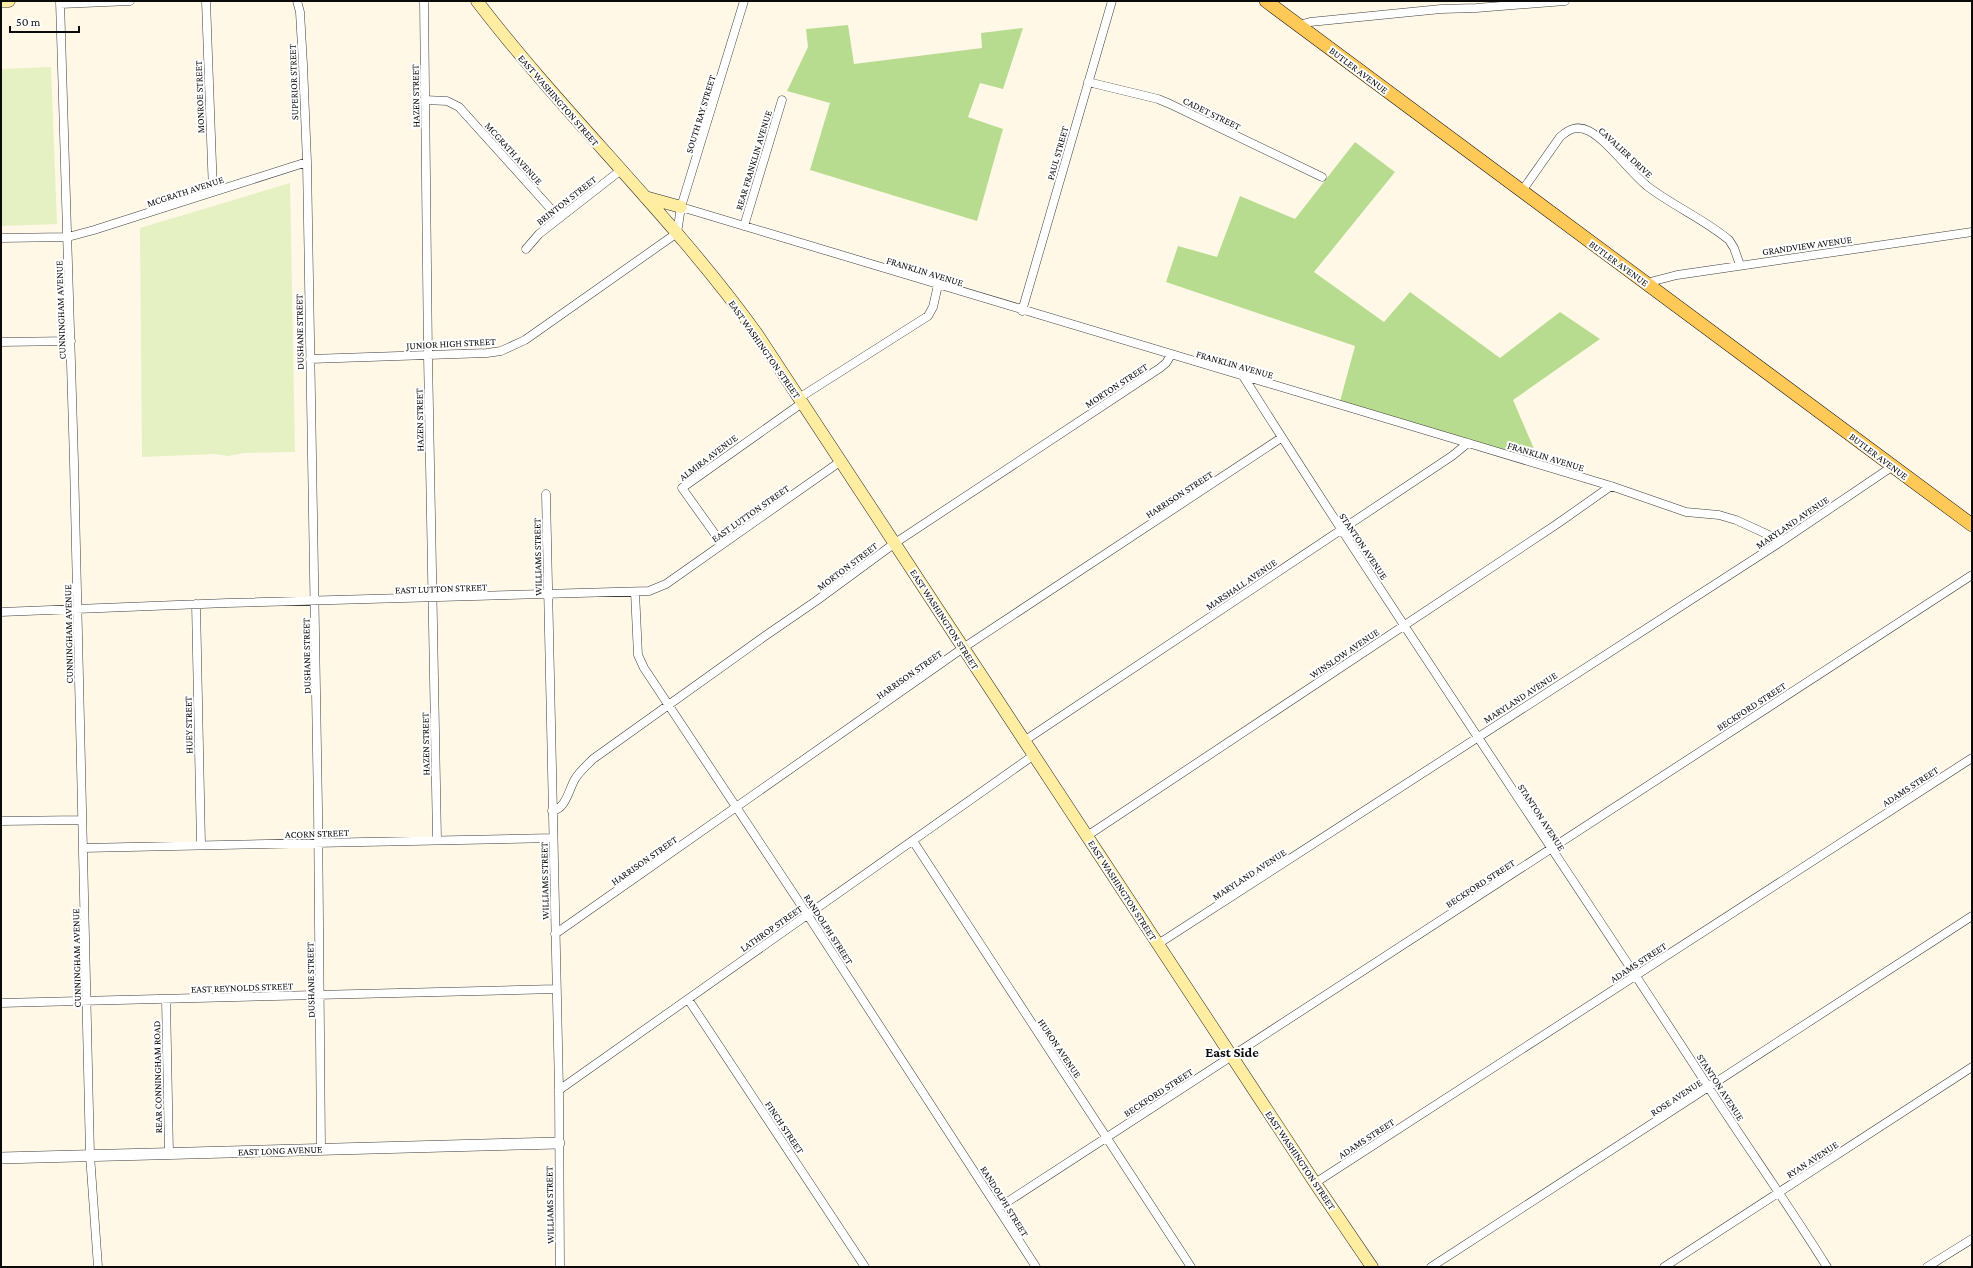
<svg xmlns="http://www.w3.org/2000/svg" width="1973" height="1268" font-family="'Crimson Pro',serif">
	<rect width="100%" height="100%" fill="#fff8e7"/>
	<path fill="#b8dc8f" d="M 848,25 L 854,64 L 982,48 L 981,33 L 1023,28 L 1003,89 L 980,83 L 968,117 L 1003,129 L 977,221 L 810,170 L 830,103 L 787,91 L 808,47 L 806,29 Z
		M 1355,142 L 1395,172 L 1314,272 L 1384,322 L 1410,292 L 1500,358 L 1560,312 L 1600,339 L 1513,400 L 1541,465 L 1339,405 L 1355,346 L 1166,282 L 1178,246 L 1217,257 L 1240,196 L 1295,219 Z"/>
	<path fill="#e5f1c2" d="M 51,67 L 57,224 L 1,226 L 1,69 Z
		M 290,183 L 295,452 L 244,453 L 228,456 L 215,454 L 142,457 L 140,228 Z"/>
	<g fill="none" stroke-linecap="round" stroke-linejoin="round">
		<defs>
			<path id="minor" d="M 60,1 L 74,462 L 90,1155 L 98,1267
				M 206,1 L 213,192
				M 297,1 L 300,12 L 303,65 L 307,162 L 318,809 L 321,1149
				M 424,1 L 428,356 L 437,839
				M 60,4 L 130,1
				M 1299,25 L 1310,22 L 1441,9 L 1476,8 L 1565,1
				M 1088,82 L 1158,99 L 1170,104 L 1322,177
				M 425,100 L 447,101 L 459,107 L 550,208 L 556,213 L 566,213
				M 1522,191 L 1560,137 C 1569,129 1577,125 1589,131 C 1608,141 1629,171 1647,186 C 1673,206 1704,219 1729,240 L 1734,248 L 1740,265
				M 681,207 L 1468,443 L 1611,486 L 1686,512 L 1719,515 L 1736,520 L 1782,541
				M 744,226 L 782,100
				M 1,238 L 68,237 L 94,230 L 307,162
				M 526,249 L 539,234 L 621,170
				M 1646,283 L 1677,275 L 1972,232
				M 1022,311 L 1112,1
				M 1,342 L 71,341
				M 310,359 L 487,353 L 501,351 L 525,340 L 677,233 L 681,207 L 744,1
				M 1243,376 C 1394,616 1555,850 1709,1088 C 1748,1148 1789,1206 1827,1267
				M 799,398 L 928,316 L 933,307 L 938,285
				M 546,494 L 559,1090 L 560,1267
				M 722,544 L 682,488 L 802,403
				M 635,592 L 638,655 L 644,668 L 807,914 L 1036,1267
				M 196,604 L 201,845
				M 1,612 L 227,603 L 649,591 L 666,584 L 841,461
				M 1024,741 L 1452,456 L 1468,443
				M 552,811 C 566,809 569,789 575,779 C 580,771 586,766 593,759 L 765,636 L 816,601 L 895,543 L 1160,368 L 1166,363 L 1171,355
				M 1,821 L 82,820
				M 1087,836 L 1557,524 L 1611,486
				M 913,841 L 1191,1267
				M 83,848 L 553,838
				M 555,934 L 963,648 L 1281,438
				M 1158,944 L 1782,541 L 1893,466
				M 166,999 L 169,1153
				M 688,999 L 865,1267
				M 1,1003 L 556,989
				M 559,1090 L 1034,755
				M 1315,1183 L 1972,758
				M 998,1208 L 1972,575
				M 1431,1267 L 1972,916
				M 1664,1267 L 1972,1067
				M 1927,1267 L 1972,1239"/>
			<path id="tertiary" d="M 1,1158 L 559,1143"/>
			<path id="secondary" d="M 1,1 L 9,1
				M 477,1 C 565,116 672,216 757,334 L 1315,1183 L 1372,1267
				M 645,197 L 681,207"/>
			<path id="primary" d="M 1266,1 L 1972,525"/>
		</defs>
		<use href="#minor" stroke="#3d3d3d" stroke-width="9"/>
		<use href="#tertiary" stroke="#3d3d3d" stroke-width="12"/>
		<use href="#secondary" stroke="#2c2c2c" stroke-width="13"/>
		<use href="#primary" stroke="#1b1b1b" stroke-width="14"/>
		<use href="#minor" stroke="#fff" stroke-width="8"/>
		<use href="#tertiary" stroke="#fff" stroke-width="11"/>
		<use href="#secondary" stroke="#ffeda2" stroke-width="12"/>
		<use href="#primary" stroke="#ffc957" stroke-width="13"/>
	</g>
	<g text-anchor="middle" stroke-width="4" stroke-linejoin="round" paint-order="stroke">
		<g font-size="10" fill="#0a0a0a" stroke="#fff">
			<text transform="translate(1359 70) rotate(37)" y="4">BUTLER AVENUE</text>
			<text transform="translate(293 82) rotate(-92)" y="4">SUPERIOR STREET</text>
			<text transform="translate(415 96) rotate(-91)" y="4">HAZEN STREET</text>
			<text transform="translate(199 97) rotate(-92)" y="4">MONROE STREET</text>
			<text transform="translate(559 100) rotate(49)" y="4">EAST WASHINGTON STREET</text>
			<text transform="translate(1212 113) rotate(26)" y="4">CADET STREET</text>
			<text transform="translate(700 114) rotate(-73)" y="4">SOUTH RAY STREET</text>
			<text transform="translate(1626 152) rotate(43)" y="4">CAVALIER DRIVE</text>
			<text transform="translate(514 153) rotate(48)" y="4">MCGRATH AVENUE</text>
			<text transform="translate(1057 153) rotate(-74)" y="4">PAUL STREET</text>
			<text transform="translate(753 160) rotate(-73)" y="4">REAR FRANKLIN AVENUE</text>
			<text transform="translate(185 191) rotate(-18)" y="4">MCGRATH AVENUE</text>
			<text transform="translate(566 200) rotate(-38)" y="4">BRINTON STREET</text>
			<text transform="translate(1807 245) rotate(-8)" y="4">GRANDVIEW AVENUE</text>
			<text transform="translate(1619 263) rotate(36)" y="4">BUTLER AVENUE</text>
			<text transform="translate(925 271) rotate(17)" y="4">FRANKLIN AVENUE</text>
			<text transform="translate(60 310) rotate(-92)" y="4">CUNNINGHAM AVENUE</text>
			<text transform="translate(299 332) rotate(-91)" y="4">DUSHANE STREET</text>
			<text transform="translate(451 343) rotate(-3)" y="4">JUNIOR HIGH STREET</text>
			<text transform="translate(765 349) rotate(55)" y="4">EAST WASHINGTON STREET</text>
			<text transform="translate(1235 364) rotate(16)" y="4">FRANKLIN AVENUE</text>
			<text transform="translate(1116 385) rotate(-33)" y="4">MORTON STREET</text>
			<text transform="translate(419 420) rotate(-91)" y="4">HAZEN STREET</text>
			<text transform="translate(1546 456) rotate(17)" y="4">FRANKLIN AVENUE</text>
			<text transform="translate(1879 456) rotate(37)" y="4">BUTLER AVENUE</text>
			<text transform="translate(708 457) rotate(-37)" y="4">ALMIRA AVENUE</text>
			<text transform="translate(1179 494) rotate(-33)" y="4">HARRISON STREET</text>
			<text transform="translate(750 513) rotate(-35)" y="4">EAST LUTTON STREET</text>
			<text transform="translate(1792 522) rotate(-34)" y="4">MARYLAND AVENUE</text>
			<text transform="translate(1364 546) rotate(56)" y="4">STANTON AVENUE</text>
			<text transform="translate(537 557) rotate(-91)" y="4">WILLIAMS STREET</text>
			<text transform="translate(847 566) rotate(-37)" y="4">MORTON STREET</text>
			<text transform="translate(1241 584) rotate(-34)" y="4">MARSHALL AVENUE</text>
			<text transform="translate(441 588) rotate(-2)" y="4">EAST LUTTON STREET</text>
			<text transform="translate(945 619) rotate(57)" y="4">EAST WASHINGTON STREET</text>
			<text transform="translate(68 634) rotate(-91)" y="4">CUNNINGHAM AVENUE</text>
			<text transform="translate(1344 653) rotate(-34)" y="4">WINSLOW AVENUE</text>
			<text transform="translate(306 656) rotate(-91)" y="4">DUSHANE STREET</text>
			<text transform="translate(909 674) rotate(-35)" y="4">HARRISON STREET</text>
			<text transform="translate(1520 697) rotate(-33)" y="4">MARYLAND AVENUE</text>
			<text transform="translate(1751 706) rotate(-33)" y="4">BECKFORD STREET</text>
			<text transform="translate(188 725) rotate(-91)" y="4">HUEY STREET</text>
			<text transform="translate(425 744) rotate(-91)" y="4">HAZEN STREET</text>
			<text transform="translate(1910 786) rotate(-33)" y="4">ADAMS STREET</text>
			<text transform="translate(1542 817) rotate(57)" y="4">STANTON AVENUE</text>
			<text transform="translate(317 833) rotate(-2)" y="4">ACORN STREET</text>
			<text transform="translate(644 860) rotate(-35)" y="4">HARRISON STREET</text>
			<text transform="translate(1249 874) rotate(-33)" y="4">MARYLAND AVENUE</text>
			<text transform="translate(544 881) rotate(-91)" y="4">WILLIAMS STREET</text>
			<text transform="translate(1480 883) rotate(-33)" y="4">BECKFORD STREET</text>
			<text transform="translate(1123 890) rotate(57)" y="4">EAST WASHINGTON STREET</text>
			<text transform="translate(771 928) rotate(-35)" y="4">LATHROP STREET</text>
			<text transform="translate(829 929) rotate(57)" y="4">RANDOLPH STREET</text>
			<text transform="translate(76 958) rotate(-91)" y="4">CUNNINGHAM AVENUE</text>
			<text transform="translate(1638 962) rotate(-33)" y="4">ADAMS STREET</text>
			<text transform="translate(310 980) rotate(-91)" y="4">DUSHANE STREET</text>
			<text transform="translate(242 987) rotate(-2)" y="4">EAST REYNOLDS STREET</text>
			<text transform="translate(1060 1048) rotate(56)" y="4">HURON AVENUE</text>
			<text transform="translate(157 1077) rotate(-91)" y="4">REAR CONNINGHAM ROAD</text>
			<text transform="translate(1721 1087) rotate(57)" y="4">STANTON AVENUE</text>
			<text transform="translate(1158 1092) rotate(-33)" y="4">BECKFORD STREET</text>
			<text transform="translate(1676 1097) rotate(-33)" y="4">ROSE AVENUE</text>
			<text transform="translate(785 1127) rotate(56)" y="4">FINCH STREET</text>
			<text transform="translate(1366 1138) rotate(-33)" y="4">ADAMS STREET</text>
			<text transform="translate(280 1150) rotate(-2)" y="4">EAST LONG AVENUE</text>
			<text transform="translate(1812 1159) rotate(-33)" y="4">RYAN AVENUE</text>
			<text transform="translate(1301 1160) rotate(56)" y="4">EAST WASHINGTON STREET</text>
			<text transform="translate(1005 1201) rotate(58)" y="4">RANDOLPH STREET</text>
			<text transform="translate(549 1205) rotate(-91)" y="4">WILLIAMS STREET</text>
		</g>
		<g font-size="14" font-weight="bold" fill="#0a0a0a" stroke="#fff">
			<text x="1232" y="1057">East Side</text>
		</g>
	</g>
	<rect width="1973" height="1268" fill="none" stroke="#0a0a0a" stroke-width="4"/>
	<path d="M10 26v6h69v-6" fill="none" stroke="#0a0a0a" stroke-width="2"/>
	<text x="16" y="26" font-size="12" fill="#0a0a0a" stroke="#ffffff" stroke-width="3" paint-order="stroke">50 m</text>
</svg>
